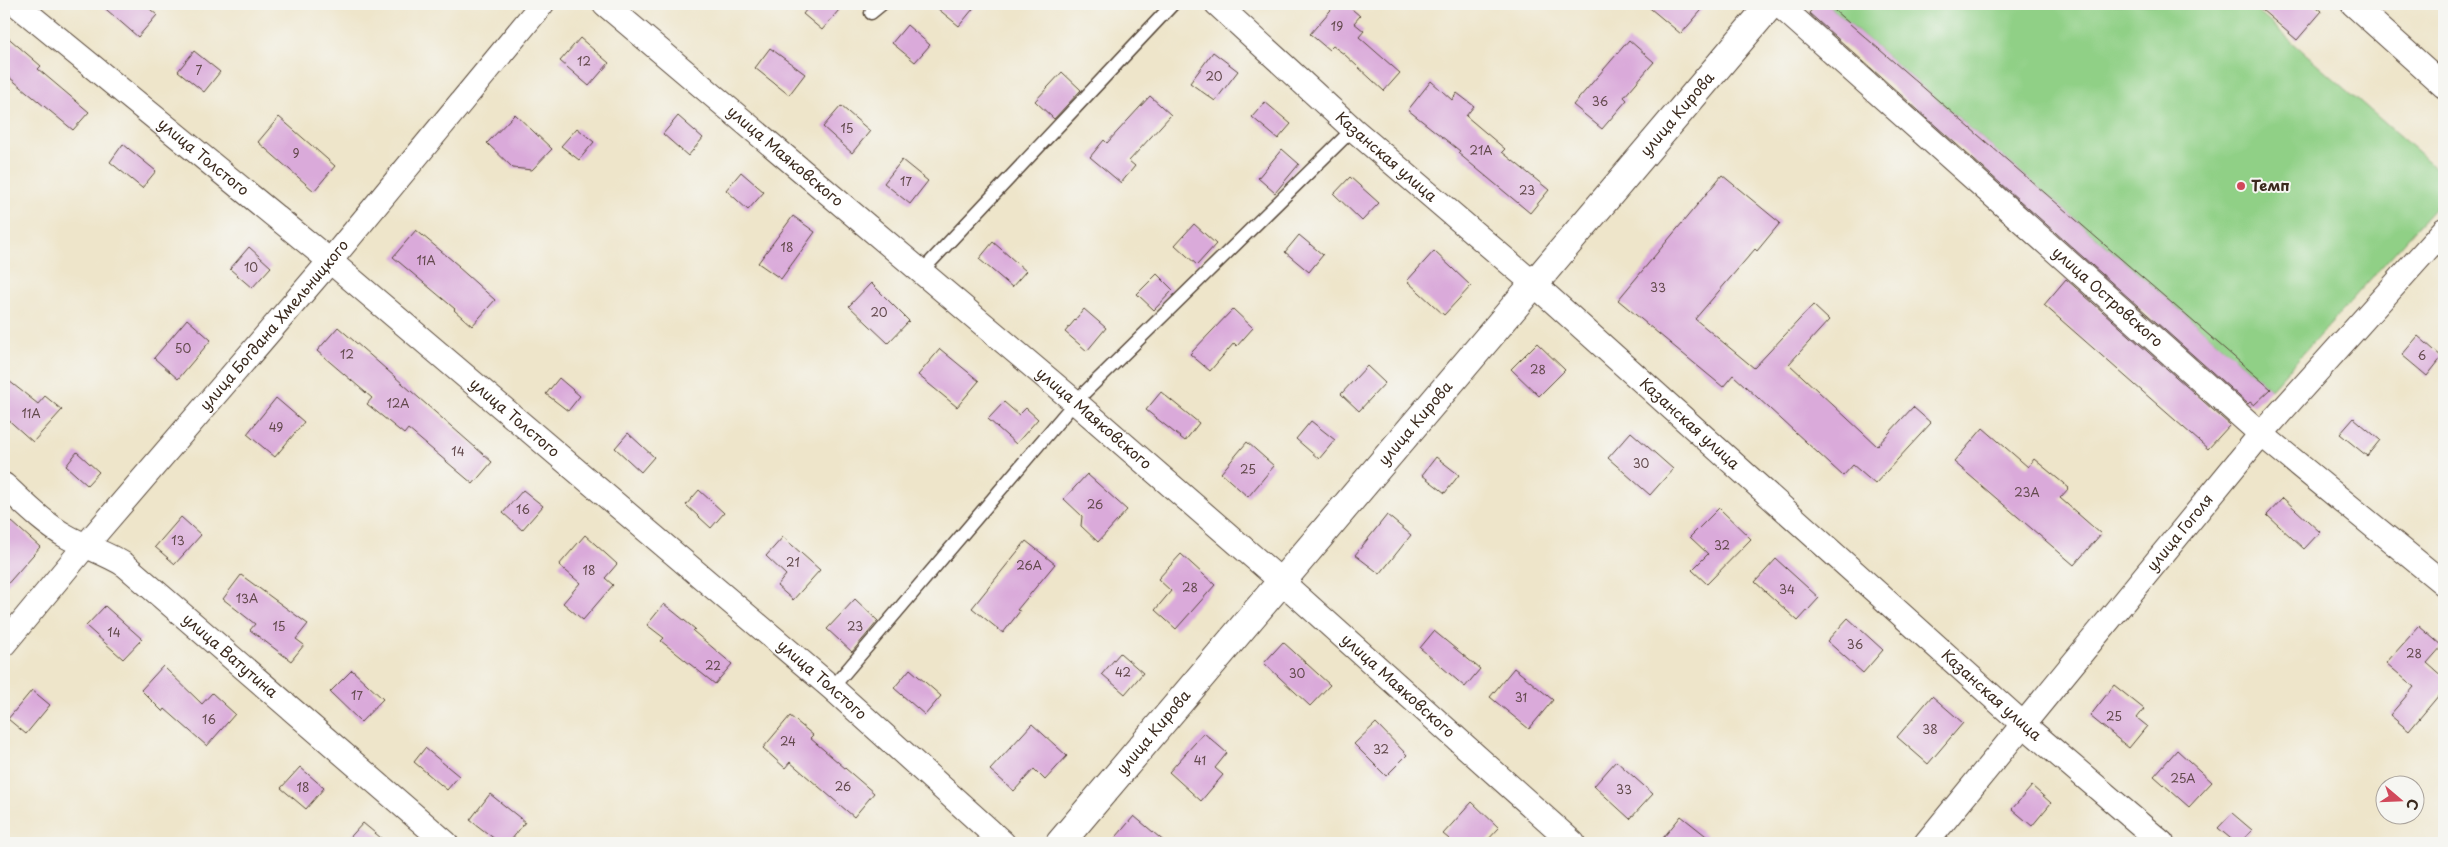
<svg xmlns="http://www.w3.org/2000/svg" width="2448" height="847" font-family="'Playpen Sans',sans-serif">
	<rect width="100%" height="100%" fill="#f6f6f2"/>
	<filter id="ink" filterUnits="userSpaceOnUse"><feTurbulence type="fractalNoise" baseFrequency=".02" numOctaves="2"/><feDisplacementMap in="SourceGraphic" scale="10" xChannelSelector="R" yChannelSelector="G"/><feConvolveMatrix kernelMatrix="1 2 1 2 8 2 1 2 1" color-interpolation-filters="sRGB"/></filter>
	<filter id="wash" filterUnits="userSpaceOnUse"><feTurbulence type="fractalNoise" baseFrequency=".0096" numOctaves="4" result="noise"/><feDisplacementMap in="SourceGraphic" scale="20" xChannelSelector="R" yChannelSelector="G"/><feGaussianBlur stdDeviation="1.12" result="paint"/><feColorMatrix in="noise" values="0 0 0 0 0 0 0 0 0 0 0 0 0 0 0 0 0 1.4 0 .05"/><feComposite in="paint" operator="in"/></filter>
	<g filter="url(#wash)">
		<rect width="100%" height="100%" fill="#eee5ca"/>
		<path fill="#90d086" stroke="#667d52" d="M 1827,4 L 2249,4 L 2444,175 L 2444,198 L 2271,389 Z"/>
		<g id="blocks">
			<path fill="#daaada" d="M 100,4 L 144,4 L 157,15 L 138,37 Z
				M 811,4 L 844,4 L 822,30 L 803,14 Z
				M 932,4 L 977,4 L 959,26 Z
				M 1336,4 L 1346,4 L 1360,16 L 1354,23 L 1364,31 L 1359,37 L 1400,73 L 1384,91 L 1344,54 L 1333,46 L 1329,50 L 1310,34 Z
				M 1645,4 L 1707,4 L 1681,34 Z
				M 1817,4 L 1827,4 L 2271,389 L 2254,405 L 2250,402 L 2248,404 L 1809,13 Z
				M 2255,4 L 2313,4 L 2322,11 L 2297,40 Z
				M 907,25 L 930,45 L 915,62 L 892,43 Z
				M 4,34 L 41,66 L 38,69 L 89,112 L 73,130 L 4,73 Z
				M 580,38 L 609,63 L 589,86 L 560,61 Z
				M 1629,40 L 1654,62 L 1624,97 L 1627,100 L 1602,129 L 1573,105 Z
				M 770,48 L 805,74 L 789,95 L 755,68 Z
				M 194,51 L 220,72 L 204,92 L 178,71 Z
				M 1213,52 L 1238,71 L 1215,101 L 1190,83 Z
				M 1062,72 L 1081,90 L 1054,119 L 1035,101 Z
				M 1431,81 L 1452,100 L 1457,93 L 1474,106 L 1466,116 L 1505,149 L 1502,152 L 1549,190 L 1530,213 L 1458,153 L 1460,151 L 1408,110 Z
				M 1150,96 L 1171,115 L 1129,161 L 1135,166 L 1121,183 L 1090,157 L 1104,140 L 1107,143 Z
				M 1265,102 L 1291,124 L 1278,139 L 1252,117 Z
				M 841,106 L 870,131 L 852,153 L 823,127 Z
				M 515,114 L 552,149 L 532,170 L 513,168 L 487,143 Z
				M 678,116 L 703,138 L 688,156 L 663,134 Z
				M 279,117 L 335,166 L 314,191 L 258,142 Z
				M 577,128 L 594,142 L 579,160 L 561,146 Z
				M 123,144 L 156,171 L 142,188 L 110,162 Z
				M 1282,149 L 1299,164 L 1275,193 L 1258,178 Z
				M 902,160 L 928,181 L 910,204 L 884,183 Z
				M 741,172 L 764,192 L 748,210 L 726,190 Z
				M 1722,175 L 1780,223 L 1757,251 L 1755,249 L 1695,319 L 1754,368 L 1813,305 L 1829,320 L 1789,364 L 1877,446 L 1913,407 L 1931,423 L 1875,484 L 1853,465 L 1843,476 L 1733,375 L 1723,387 L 1618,300 Z
				M 1350,177 L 1379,203 L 1362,221 L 1334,194 Z
				M 793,216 L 815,232 L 781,279 L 758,263 Z
				M 1194,224 L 1216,244 L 1197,265 L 1175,245 Z
				M 416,230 L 459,266 L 458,267 L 495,300 L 472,326 L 454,310 L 455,309 L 393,257 Z
				M 1299,235 L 1323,255 L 1309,272 L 1285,252 Z
				M 993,242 L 1026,271 L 1012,287 L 979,259 Z
				M 249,247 L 271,267 L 252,288 L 230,269 Z
				M 1434,251 L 1471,286 L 1444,315 L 1407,281 Z
				M 1157,274 L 1173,290 L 1154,310 L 1137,294 Z
				M 2066,279 L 2230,425 L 2208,449 L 2044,305 Z
				M 871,283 L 909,321 L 888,343 L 849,306 Z
				M 1084,309 L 1106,328 L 1087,351 L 1065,332 Z
				M 1233,309 L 1253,328 L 1237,346 L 1234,343 L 1210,371 L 1190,354 Z
				M 187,319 L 211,340 L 178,379 L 154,358 Z
				M 338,327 L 492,462 L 473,484 L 408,429 L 404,434 L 367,404 L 372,398 L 317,351 Z
				M 2418,336 L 2442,357 L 2427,376 L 2402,355 Z
				M 1537,343 L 1565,370 L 1539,396 L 1511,369 Z
				M 940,349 L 979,381 L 957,407 L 918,375 Z
				M 1367,366 L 1385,383 L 1359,411 L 1341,394 Z
				M 4,377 L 38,404 L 45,396 L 62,410 L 33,442 L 4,416 Z
				M 559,378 L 580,396 L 568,411 L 546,394 Z
				M 1161,392 L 1199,423 L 1185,441 L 1146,410 Z
				M 276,398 L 304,422 L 275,457 L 247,434 Z
				M 1004,402 L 1019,415 L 1026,408 L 1038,419 L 1016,444 L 988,419 Z
				M 2354,418 L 2380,440 L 2367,456 L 2340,434 Z
				M 1311,421 L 1335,440 L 1319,459 L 1296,439 Z
				M 1983,428 L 2028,467 L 2034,459 L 2069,488 L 2060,498 L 2101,534 L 2074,565 L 1954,462 Z
				M 1631,432 L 1673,469 L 1650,495 L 1608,458 Z
				M 628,433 L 654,457 L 641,472 L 615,448 Z
				M 1247,442 L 1274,466 L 1248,497 L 1221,473 Z
				M 77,452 L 99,472 L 87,485 L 66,466 Z
				M 1436,457 L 1459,475 L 1445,493 L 1422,475 Z
				M 1087,474 L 1127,510 L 1098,542 L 1081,526 L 1082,516 L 1064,499 Z
				M 523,490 L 543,506 L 522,530 L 503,513 Z
				M 699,490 L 724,513 L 711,528 L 686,505 Z
				M 2283,498 L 2320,532 L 2304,549 L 2267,515 Z
				M 1719,508 L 1751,539 L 1707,584 L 1692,570 L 1708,554 L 1690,537 Z
				M 1387,515 L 1411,535 L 1380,574 L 1355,555 Z
				M 181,517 L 201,535 L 175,564 L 155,547 Z
				M 11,521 L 40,547 L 4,588 L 4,530 Z
				M 585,535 L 617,564 L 605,578 L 613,585 L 583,620 L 563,603 L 580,583 L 559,565 Z
				M 783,537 L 820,570 L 793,600 L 777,586 L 786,575 L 766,556 Z
				M 1026,541 L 1055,564 L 1017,610 L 1020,611 L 1003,633 L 972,608 Z
				M 1181,554 L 1215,585 L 1176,629 L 1155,610 L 1171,591 L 1158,579 Z
				M 1776,559 L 1819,598 L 1798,621 L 1755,582 Z
				M 241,575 L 308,624 L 296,639 L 304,645 L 291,661 L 250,630 L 255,624 L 223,599 Z
				M 855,599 L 878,621 L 852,652 L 827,629 Z
				M 664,604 L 695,629 L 693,631 L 732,664 L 715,684 L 661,641 L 664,638 L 647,625 Z
				M 105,606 L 142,639 L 123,659 L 86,626 Z
				M 1848,618 L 1883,650 L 1863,673 L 1827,641 Z
				M 2419,626 L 2442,646 L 2427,663 L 2444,678 L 2444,689 L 2409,731 L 2390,715 L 2414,687 L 2386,663 Z
				M 1434,631 L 1480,669 L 1465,687 L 1420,648 Z
				M 1283,642 L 1330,685 L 1310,706 L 1264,663 Z
				M 1120,653 L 1143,673 L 1125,694 L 1102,674 Z
				M 163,666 L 202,704 L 212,693 L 235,714 L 207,746 L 165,709 L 163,712 L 141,690 Z
				M 1514,668 L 1553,700 L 1529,729 L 1490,697 Z
				M 910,669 L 941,696 L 925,715 L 894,688 Z
				M 352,670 L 383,699 L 361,722 L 330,692 Z
				M 2114,685 L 2144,709 L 2137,718 L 2147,726 L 2129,748 L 2090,716 Z
				M 32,690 L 50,705 L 26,734 L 8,719 Z
				M 1932,696 L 1963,723 L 1928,764 L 1897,737 Z
				M 790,716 L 813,735 L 810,738 L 874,793 L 854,817 L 790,762 L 785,768 L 763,748 Z
				M 1376,723 L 1407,755 L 1386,776 L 1354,744 Z
				M 1032,724 L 1067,756 L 1045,780 L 1034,769 L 1014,791 L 990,770 Z
				M 1204,733 L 1227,753 L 1215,768 L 1223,775 L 1201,801 L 1169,772 Z
				M 425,748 L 459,776 L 447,790 L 414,762 Z
				M 2177,750 L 2212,782 L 2189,807 L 2154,776 Z
				M 1616,761 L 1653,794 L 1630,819 L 1594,786 Z
				M 300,767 L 324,788 L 306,809 L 281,788 Z
				M 2032,786 L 2051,803 L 2032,826 L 2012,809 Z
				M 490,794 L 525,822 L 509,843 L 500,843 L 470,820 Z
				M 1472,802 L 1499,828 L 1485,843 L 1454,843 L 1443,834 Z
				M 2232,813 L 2252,830 L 2240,843 L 2236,843 L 2218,828 Z
				M 1134,816 L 1166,843 L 1111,843 Z
				M 1681,816 L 1715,843 L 1659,843 Z
				M 363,823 L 387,843 L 345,843 Z"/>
		</g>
	</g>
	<g filter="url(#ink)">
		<use href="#blocks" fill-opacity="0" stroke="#564638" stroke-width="1"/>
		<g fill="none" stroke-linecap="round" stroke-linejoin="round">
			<defs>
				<path id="service" d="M 871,13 L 882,4
					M 921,272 L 1173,4
					M 832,688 L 1075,402 L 1353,129"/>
				<g id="minor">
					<path id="s1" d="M 16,4 L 330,261 L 832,688 L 1003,843"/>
					<path id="s2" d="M 605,4 L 1075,402 L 1281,581 L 1573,843"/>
					<path id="s3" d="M 1217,4 L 1353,129 L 1534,284 L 2024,725 L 2162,843"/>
					<path id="s4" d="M 1778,4 L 2261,434 L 2444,584"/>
					<path d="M 2353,4 L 2444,86"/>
					<path id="s5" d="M 4,485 C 23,502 43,523 66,536 C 85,547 106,553 125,565 L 446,843"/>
					<path id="s6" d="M 4,644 L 86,545 L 330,261 L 542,4"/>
					<path id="s7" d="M 1926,843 L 2261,434 L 2444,230"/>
				</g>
				<g id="tertiary">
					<path id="s8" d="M 1060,843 L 1771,4"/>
				</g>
			</defs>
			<use href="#service" stroke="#564638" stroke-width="15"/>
			<use href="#minor" stroke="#564638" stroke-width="26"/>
			<use href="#tertiary" stroke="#564638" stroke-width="30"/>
			<use href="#service" stroke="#fff" stroke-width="12"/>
			<use href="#minor" stroke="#fff" stroke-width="24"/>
			<use href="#tertiary" stroke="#fff" stroke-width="28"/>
		</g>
	</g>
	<circle fill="#d1495b" stroke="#f6f6f2" stroke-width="2" cx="2241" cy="186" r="5"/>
	<g text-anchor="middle" stroke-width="4" stroke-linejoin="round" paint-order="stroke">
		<g font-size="12" fill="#634a4d">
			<text x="1337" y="31">19</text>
			<text x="584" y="66">12</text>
			<text x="199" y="75">7</text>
			<text x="1214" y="81">20</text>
			<text x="1600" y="106">36</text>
			<text x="847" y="133">15</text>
			<text x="1481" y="155">21А</text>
			<text x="296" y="158">9</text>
			<text x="906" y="186">17</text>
			<text x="1527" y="195">23</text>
			<text x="787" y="252">18</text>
			<text x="426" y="265">11А</text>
			<text x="251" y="272">10</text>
			<text x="1658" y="292">33</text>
			<text x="879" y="317">20</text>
			<text x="183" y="353">50</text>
			<text x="347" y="359">12</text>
			<text x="2422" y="360">6</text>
			<text x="1538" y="374">28</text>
			<text x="398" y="408">12А</text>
			<text x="31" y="418">11А</text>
			<text x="276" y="432">49</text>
			<text x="458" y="456">14</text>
			<text x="1641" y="468">30</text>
			<text x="1248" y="474">25</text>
			<text x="2027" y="497">23А</text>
			<text x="1095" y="509">26</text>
			<text x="523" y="514">16</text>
			<text x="178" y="545">13</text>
			<text x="1722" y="550">32</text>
			<text x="793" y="567">21</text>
			<text x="1029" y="570">26А</text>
			<text x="589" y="575">18</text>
			<text x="1190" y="592">28</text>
			<text x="1787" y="594">34</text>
			<text x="247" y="603">13А</text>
			<text x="279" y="631">15</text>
			<text x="855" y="631">23</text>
			<text x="114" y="637">14</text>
			<text x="1855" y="649">36</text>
			<text x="2414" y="658">28</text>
			<text x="713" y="670">22</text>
			<text x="1123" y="677">42</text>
			<text x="1297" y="678">30</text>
			<text x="357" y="700">17</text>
			<text x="1521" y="702">31</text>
			<text x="2114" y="721">25</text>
			<text x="209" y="724">16</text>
			<text x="1930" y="734">38</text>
			<text x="788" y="746">24</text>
			<text x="1381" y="754">32</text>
			<text x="1200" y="765">41</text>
			<text x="2183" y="783">25А</text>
			<text x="843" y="791">26</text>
			<text x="303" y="792">18</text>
			<text x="1624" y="794">33</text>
		</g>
		<g font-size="15" fill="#3b2a1e" stroke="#f6f6f2">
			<text dy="5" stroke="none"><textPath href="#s8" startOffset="955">улица Кирова</textPath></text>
			<text dy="5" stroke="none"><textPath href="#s2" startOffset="236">улица Маяковского</textPath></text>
			<text dy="5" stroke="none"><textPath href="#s3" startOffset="228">Казанская улица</textPath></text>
			<text dy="5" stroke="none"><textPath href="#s1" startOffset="242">улица Толстого</textPath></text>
			<text dy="5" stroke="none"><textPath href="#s4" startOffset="441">улица Островского</textPath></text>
			<text dy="5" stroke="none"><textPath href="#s6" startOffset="418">улица Богдана Хмельницкого</textPath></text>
			<text dy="5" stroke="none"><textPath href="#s1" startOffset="648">улица Толстого</textPath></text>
			<text dy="5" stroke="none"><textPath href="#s2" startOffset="641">улица Маяковского</textPath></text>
			<text dy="5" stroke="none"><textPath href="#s8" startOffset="550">улица Кирова</textPath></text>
			<text dy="5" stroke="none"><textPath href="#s3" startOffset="632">Казанская улица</textPath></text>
			<text dy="5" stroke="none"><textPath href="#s7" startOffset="401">улица Гоголя</textPath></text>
			<text dy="5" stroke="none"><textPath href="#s5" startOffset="285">улица Ватутина</textPath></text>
			<text dy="5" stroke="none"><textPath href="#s1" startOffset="1052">улица Толстого</textPath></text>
			<text dy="5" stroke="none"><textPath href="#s2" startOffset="1046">улица Маяковского</textPath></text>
			<text dy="5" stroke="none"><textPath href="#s3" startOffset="1038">Казанская улица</textPath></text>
			<text dy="5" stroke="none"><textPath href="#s8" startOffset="145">улица Кирова</textPath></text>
		</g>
		<g font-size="15" font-weight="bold" fill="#3b2a1e" stroke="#f6f6f2" text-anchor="start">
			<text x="2251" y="191">Темп</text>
		</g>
	</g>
	<rect width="2448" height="847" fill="none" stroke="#f6f6f2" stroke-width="20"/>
	<g transform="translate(2400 800) rotate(109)"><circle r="24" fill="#f6f6f2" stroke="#aba49d"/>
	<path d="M0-4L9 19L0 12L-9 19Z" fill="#d1495b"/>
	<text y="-8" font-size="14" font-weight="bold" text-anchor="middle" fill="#3b2a1e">С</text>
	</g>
</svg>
